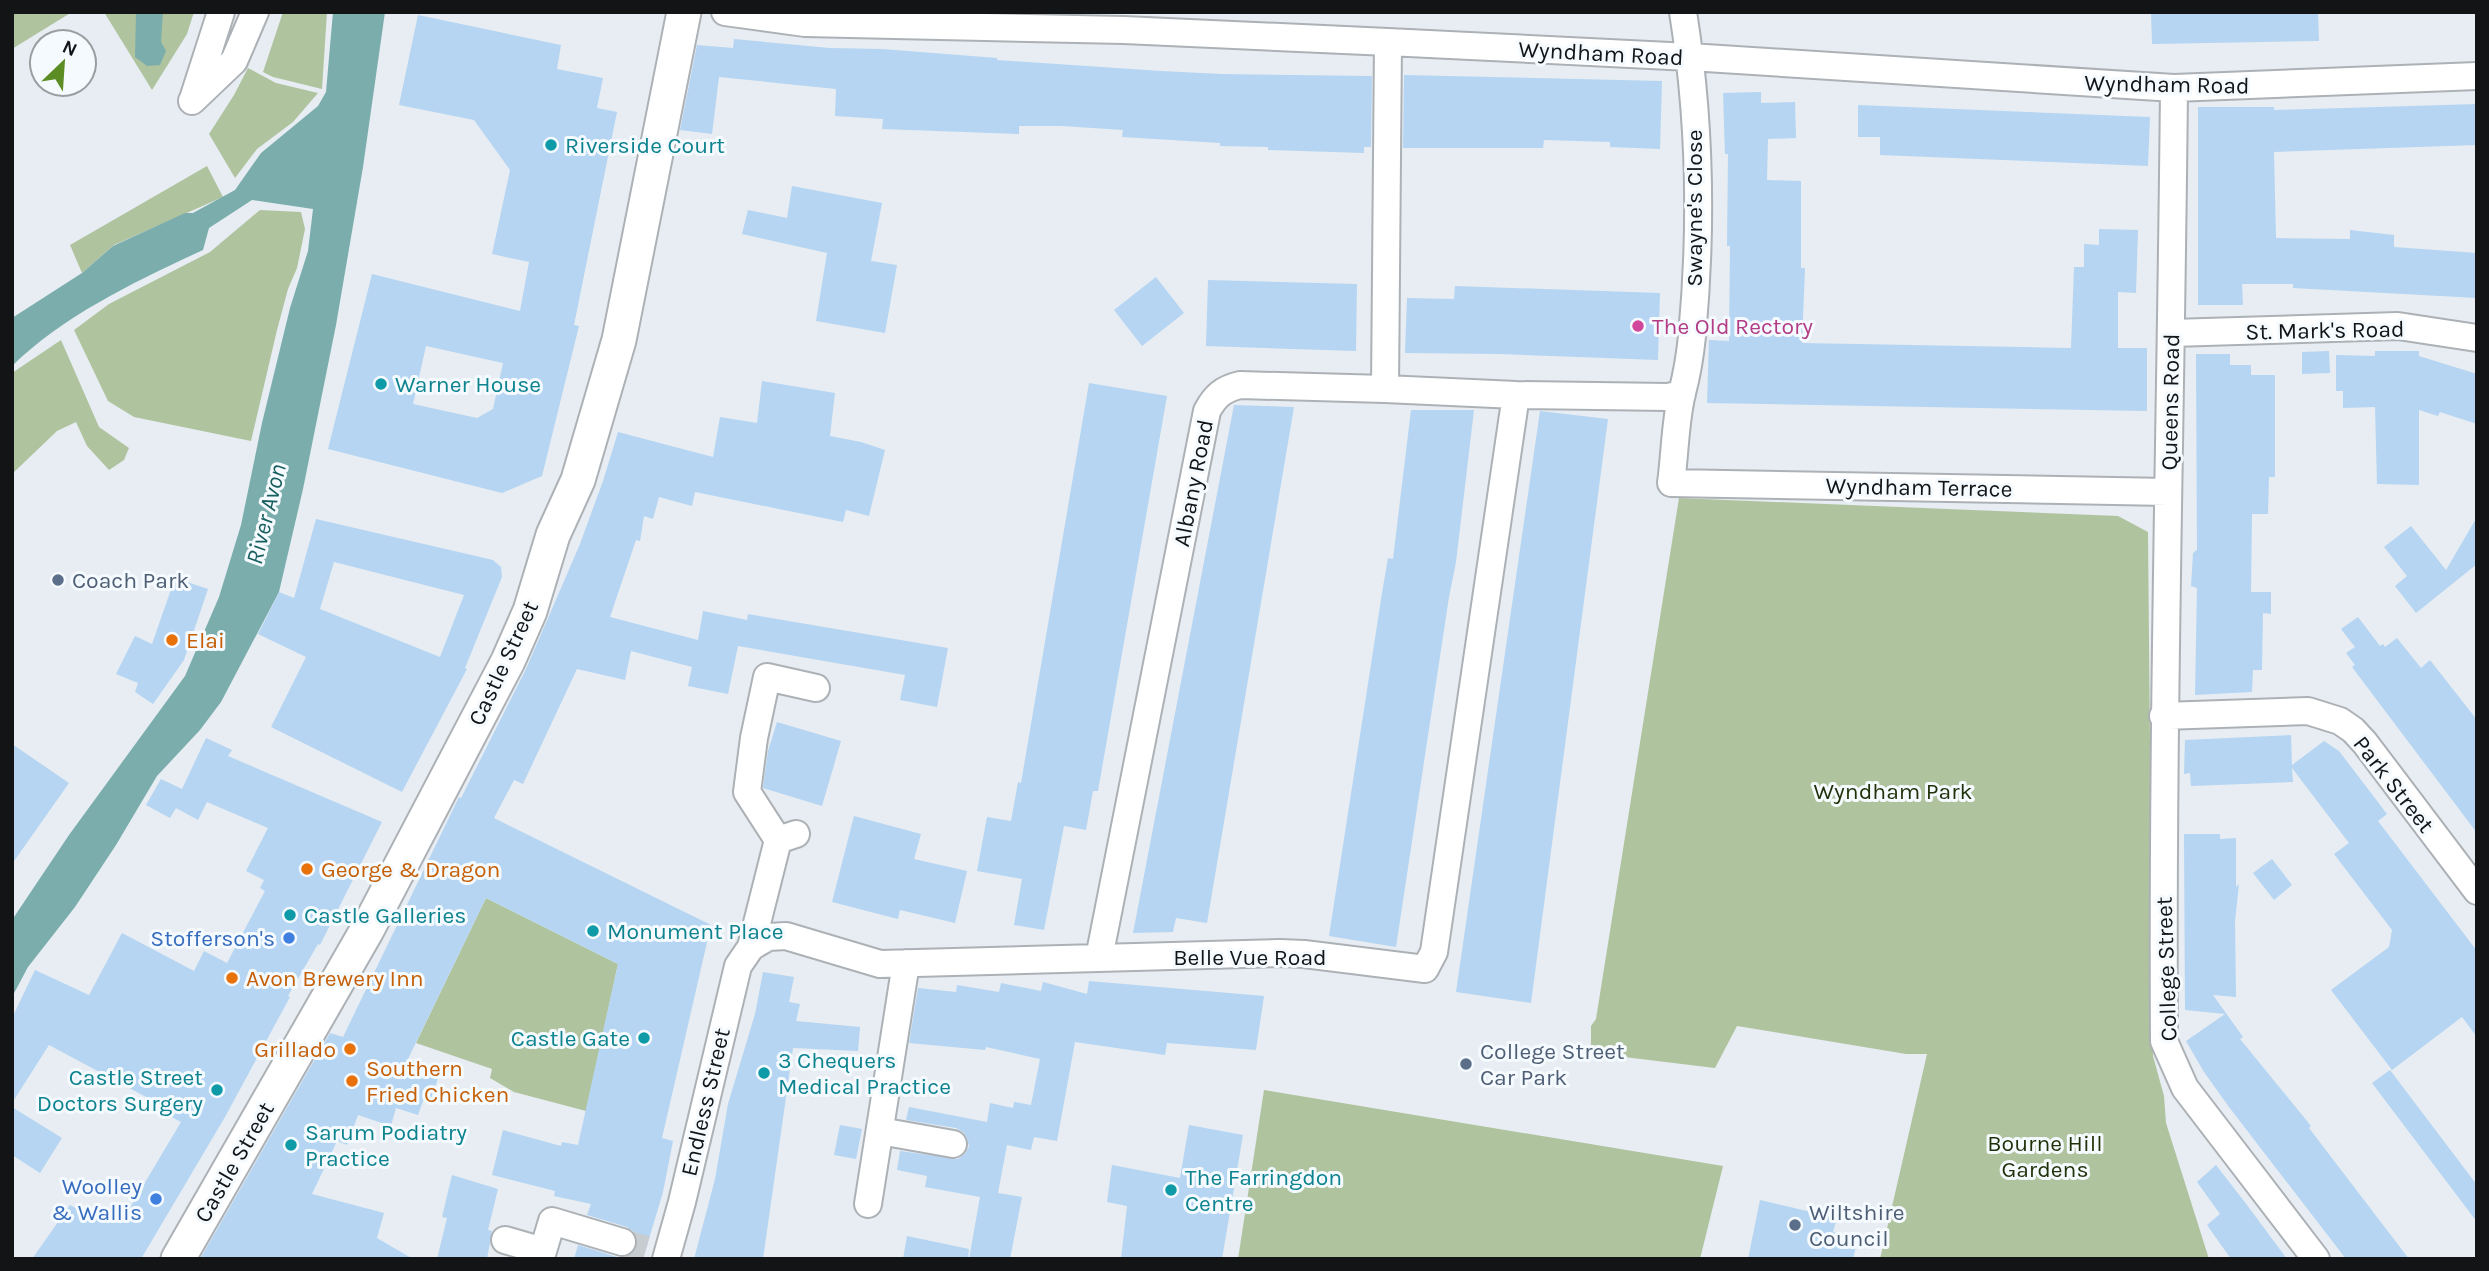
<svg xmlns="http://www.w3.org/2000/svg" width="2489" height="1271" font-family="Karla,sans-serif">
	<rect width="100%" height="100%" fill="#e7edf2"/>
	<path fill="#b0c39f" d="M 12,12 L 72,12 L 12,49 Z
		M 104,12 L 194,12 L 187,34 L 152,90 Z
		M 283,12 L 327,12 L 322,89 L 273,77 L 263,72 Z
		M 248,68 L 276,83 L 318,93 L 293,122 L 257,149 L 235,178 L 209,134 L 234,95 Z
		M 207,166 L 223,197 L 114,245 L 82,273 L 70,245 Z
		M 260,210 L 301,212 L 305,229 L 297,268 L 288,289 L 277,330 L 251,441 L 134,417 L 108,401 L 74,330 L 109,304 L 210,252 Z
		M 61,340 L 99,427 L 129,448 L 124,460 L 109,470 L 87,446 L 76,422 L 57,431 L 12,474 L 12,373 Z
		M 1679,498 L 2118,516 L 2148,532 L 2153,1056 L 2164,1096 L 2166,1123 L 2209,1259 L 1880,1259 L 1927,1054 L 1906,1054 L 1737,1026 L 1715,1068 L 1591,1053 L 1591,1026 L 1596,1019 Z
		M 486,898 L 618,964 L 586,1111 L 514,1092 L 490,1078 L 492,1069 L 416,1043 Z
		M 1264,1090 L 1723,1166 L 1700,1259 L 1238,1259 Z"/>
	<path fill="#7aadac" d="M 136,12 L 163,12 L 161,42 L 166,51 L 160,65 L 147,66 L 135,57 Z
		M 333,12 L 385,12 L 363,167 L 336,325 L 303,489 L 279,592 L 221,702 L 200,730 L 157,776 L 116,845 L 75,907 L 28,967 L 12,997 L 12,920 L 69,835 L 185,676 L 219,597 L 241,525 L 262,423 L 290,308 L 308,251 L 313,209 L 252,200 L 209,228 L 203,250 C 138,280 64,315 12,366 L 12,318 L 82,273 L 113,246 L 185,213 L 193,213 L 235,190 L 261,153 L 318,106 L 326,92 Z"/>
	<path fill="#b5d5f2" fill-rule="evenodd" d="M 2151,12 L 2318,12 L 2319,41 L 2152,44 Z
		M 418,15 L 561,45 L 557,69 L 603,78 L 597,108 L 617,112 L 574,325 L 579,326 L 542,476 L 502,493 L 328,449 L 372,274 L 520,311 L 529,262 L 492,254 L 510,170 L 474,120 L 399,105 ZM 426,346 L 503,363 L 493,409 L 477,418 L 413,404 Z
		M 734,39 L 830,48 L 882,49 L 997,58 L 997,60 L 1161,71 L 1222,74 L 1372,76 L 1371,147 L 1364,147 L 1364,153 L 1268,150 L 1268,147 L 1220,146 L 1220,143 L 1122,137 L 1123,130 L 1062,126 L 1019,126 L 1019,134 L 882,129 L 883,119 L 835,116 L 836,89 L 719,77 L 712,134 L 680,130 L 697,45 L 733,48 Z
		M 1404,75 L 1662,81 L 1660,149 L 1610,147 L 1610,142 L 1544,140 L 1543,148 L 1403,148 Z
		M 1761,92 L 1761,103 L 1795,102 L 1796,138 L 1768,139 L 1767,180 L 1801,181 L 1801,268 L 1805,268 L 1802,343 L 2071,348 L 2074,267 L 2084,267 L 2084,244 L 2099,245 L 2099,229 L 2138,230 L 2136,293 L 2118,292 L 2118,348 L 2147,348 L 2147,411 L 1707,403 L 1709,340 L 1729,341 L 1730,246 L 1727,246 L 1728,154 L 1725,154 L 1723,93 Z
		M 2477,104 L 2477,145 L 2274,152 L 2276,238 L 2350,239 L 2350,230 L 2394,235 L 2394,247 L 2477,253 L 2477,298 L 2293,288 L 2293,284 L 2242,284 L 2243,305 L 2198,305 L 2198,107 L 2274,107 L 2274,110 Z
		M 1858,105 L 2150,117 L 2148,166 L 1880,155 L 1880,137 L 1858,137 Z
		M 792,186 L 882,203 L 871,261 L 897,265 L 885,333 L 816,321 L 827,253 L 742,234 L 748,210 L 787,218 Z
		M 1156,277 L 1184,313 L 1142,346 L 1114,310 Z
		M 1208,280 L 1357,284 L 1356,351 L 1206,346 Z
		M 1455,286 L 1660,293 L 1658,360 L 1499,354 L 1405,353 L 1407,298 L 1454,299 Z
		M 2329,351 L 2330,373 L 2302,374 L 2302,352 Z
		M 2375,351 L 2419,351 L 2419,356 L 2477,374 L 2477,424 L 2440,412 L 2438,416 L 2419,410 L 2419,485 L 2377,484 L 2375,407 L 2343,408 L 2343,391 L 2336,391 L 2336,355 L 2375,356 Z
		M 2196,354 L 2230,354 L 2230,365 L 2251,365 L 2251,375 L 2275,375 L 2275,477 L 2269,477 L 2268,514 L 2252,514 L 2251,592 L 2271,592 L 2271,614 L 2263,613 L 2262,670 L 2253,670 L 2252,692 L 2195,695 L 2197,588 L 2191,586 L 2193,553 L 2197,550 Z
		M 762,381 L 835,393 L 830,436 L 861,442 L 885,450 L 869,516 L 846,510 L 843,522 L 695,492 L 692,506 L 659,497 L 653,519 L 644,516 L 640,541 L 636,540 L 610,617 L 698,640 L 703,611 L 747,620 L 748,614 L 948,648 L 937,707 L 900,700 L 905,675 L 738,646 L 728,694 L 688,686 L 692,667 L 631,651 L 625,680 L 577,669 L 523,784 L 514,780 L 494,818 L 711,925 L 662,1138 L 673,1141 L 663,1192 L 643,1259 L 574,1259 L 578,1245 L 617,1257 L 626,1257 L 633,1253 L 637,1247 L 637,1238 L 634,1232 L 627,1227 L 587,1215 L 591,1204 L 554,1196 L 555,1191 L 492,1175 L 503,1130 L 561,1146 L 562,1142 L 578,1145 L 618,964 L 486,898 L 408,1059 L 441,1069 L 430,1102 L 423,1101 L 418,1115 L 396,1108 L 391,1126 L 358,1115 L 347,1145 L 337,1141 L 312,1194 L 384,1213 L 377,1238 L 413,1259 L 200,1259 L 330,1033 L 343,1037 L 459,797 L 461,798 L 526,669 L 580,544 L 603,481 L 618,432 L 713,457 L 720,417 L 757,423 Z
		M 1089,383 L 1167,396 L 1098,791 L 1093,791 L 1086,830 L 1064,826 L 1044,930 L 1014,925 L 1022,879 L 977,871 L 987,817 L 1011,821 L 1018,782 L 1021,783 Z
		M 1234,405 L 1294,407 L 1207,923 L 1176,918 L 1173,932 L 1133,933 Z
		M 1411,410 L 1474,410 L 1456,562 L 1449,597 L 1396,947 L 1329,936 L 1382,593 L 1388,558 L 1393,559 Z
		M 1540,411 L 1608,419 L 1531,1003 L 1456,992 Z
		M 2477,517 L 2477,564 L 2416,613 L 2395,586 L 2407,576 L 2384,547 L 2411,526 L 2446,570 Z
		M 316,519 L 493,560 L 501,567 L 502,577 L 465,668 L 467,669 L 402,792 L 271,727 L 306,657 L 258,634 L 279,592 L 294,598 ZM 334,562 L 464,595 L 440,657 L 320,609 Z
		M 175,578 L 208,589 L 184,660 L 153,704 L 135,692 L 138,683 L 116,674 L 135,636 L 152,644 Z
		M 2358,617 L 2380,646 L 2383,644 L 2385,647 L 2397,638 L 2421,668 L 2430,660 L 2477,720 L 2477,833 L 2352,667 L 2355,665 L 2346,653 L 2355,647 L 2341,629 Z
		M 777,722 L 841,741 L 822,806 L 763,788 L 768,751 Z
		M 2291,735 L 2292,765 L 2324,741 L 2339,751 L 2387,814 L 2378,821 L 2477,951 L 2477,1037 L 2462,1017 L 2392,1070 L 2331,990 L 2389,947 L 2392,930 L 2334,854 L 2349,843 L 2292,768 L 2293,782 L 2191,786 L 2190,773 L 2184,774 L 2185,740 Z
		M 206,738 L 232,750 L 228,756 L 382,822 L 320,945 L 318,944 L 288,996 L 290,997 L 225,1117 L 141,1259 L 32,1259 L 70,1205 L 95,1218 L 101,1209 L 122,1221 L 181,1122 L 160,1111 L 163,1106 L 49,1045 L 12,1103 L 12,1018 L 35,970 L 89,995 L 122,933 L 194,971 L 204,951 L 227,963 L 265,891 L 260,888 L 264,880 L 246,871 L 268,828 L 207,802 L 198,820 L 176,808 L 170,818 L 146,805 L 161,779 L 182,789 Z
		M 12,744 L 69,783 L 12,864 Z
		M 854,816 L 921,834 L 914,859 L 967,871 L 955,923 L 900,910 L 898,919 L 832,902 Z
		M 2184,834 L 2220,834 L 2220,839 L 2236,838 L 2236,887 L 2239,884 L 2235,921 L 2236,997 L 2213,995 L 2243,1037 L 2240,1039 L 2311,1126 L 2309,1128 L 2409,1259 L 2346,1259 L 2229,1107 L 2204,1072 L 2186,1041 L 2225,1014 L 2185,1010 Z
		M 2272,859 L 2292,885 L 2274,900 L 2253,873 Z
		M 763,972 L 794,977 L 789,1002 L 800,1004 L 796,1021 L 860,1027 L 858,1051 L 793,1048 L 763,1259 L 694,1259 L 715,1179 L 728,1104 L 755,1014 Z
		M 1089,981 L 1264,996 L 1256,1050 L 1167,1043 L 1165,1055 L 1075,1042 L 1057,1141 L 1034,1137 L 1031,1150 L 1007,1145 L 998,1193 L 1022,1197 L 1010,1259 L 969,1259 L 980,1197 L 925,1187 L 927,1176 L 897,1170 L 900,1151 L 958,1159 L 965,1154 L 969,1146 L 967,1138 L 963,1132 L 956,1128 L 906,1120 L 909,1107 L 987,1122 L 990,1103 L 1013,1108 L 1014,1102 L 1031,1105 L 1040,1059 L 986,1047 L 985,1050 L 909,1043 L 918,988 L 956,992 L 957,985 L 999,992 L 1001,983 L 1041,991 L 1043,982 L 1087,994 Z
		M 2390,1070 L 2477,1185 L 2477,1222 L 2372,1083 Z
		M 12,1107 L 62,1138 L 40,1173 L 12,1155 Z
		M 840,1125 L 862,1129 L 856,1159 L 834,1155 Z
		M 1189,1125 L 1243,1135 L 1222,1259 L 1121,1259 L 1127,1206 L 1107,1202 L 1112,1165 L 1180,1178 Z
		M 2216,1165 L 2247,1205 L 2287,1259 L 2231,1259 L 2207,1225 L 2220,1214 L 2197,1182 Z
		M 452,1175 L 498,1189 L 488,1230 L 492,1231 L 487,1259 L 437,1259 L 447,1218 L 442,1217 Z
		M 1760,1200 L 1837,1218 L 1833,1232 L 1858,1238 L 1853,1259 L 1748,1259 Z
		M 907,1236 L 969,1249 L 968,1259 L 903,1259 Z"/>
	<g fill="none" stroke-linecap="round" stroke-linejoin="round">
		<path stroke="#c7ccd1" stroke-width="26" stroke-dasharray="26 13" stroke-linecap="butt" d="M 622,1242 L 646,1249"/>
		<defs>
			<path id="minor" d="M 725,12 L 805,23 L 1124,30 L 1388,42 L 1690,57 L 2174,88 L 2477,76
				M 1683,12 C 1700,118 1702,229 1692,336 C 1690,356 1687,374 1682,393 C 1675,422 1675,454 1671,483 L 2168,492
				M 2174,88 C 2171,406 2162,723 2164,1041 L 2185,1088 L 2316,1259
				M 193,99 L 221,12
				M 192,101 L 234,61 L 255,12
				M 2172,333 L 2398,326 L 2477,338
				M 1385,389 L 1516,395 L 1668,397 L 1682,394
				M 2163,716 L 2308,711 L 2340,721 L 2353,730 L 2365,743 L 2477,891
				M 778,840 L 747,792 L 754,738 L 767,677 L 816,688
				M 751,947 L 768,937 L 786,936 L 880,964 L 1280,953 L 1304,954 L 1425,969 L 1434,952 L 1516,395
				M 1099,958 L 1207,411 C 1215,396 1223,389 1240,385 L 1385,389 L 1388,42
				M 880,1131 L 953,1144
				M 868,1204 L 906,963
				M 505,1240 L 543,1251 L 552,1221 L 622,1242
				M 666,1259 L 682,1202 L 738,966 L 751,947 L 778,840 L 796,834"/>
			<path id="tertiary" d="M 178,1259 L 367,930 L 508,661 L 530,611 L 553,535 L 578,480 L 619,340 L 684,12"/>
		</defs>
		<use href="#minor" stroke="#acb1b6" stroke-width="30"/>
		<use href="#tertiary" stroke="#acb1b6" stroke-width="37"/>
		<use href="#minor" stroke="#fff" stroke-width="26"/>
		<use href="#tertiary" stroke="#fff" stroke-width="33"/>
	</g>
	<g fill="#0f9aa8" stroke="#f5fafe" stroke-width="2.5">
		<circle cx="551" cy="145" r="7"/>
		<circle cx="381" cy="384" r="7"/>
		<circle cx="290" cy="915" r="7"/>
		<circle cx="593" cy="931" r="7"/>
		<circle cx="644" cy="1038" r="7"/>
		<circle cx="764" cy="1073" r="7"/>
		<circle cx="217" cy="1090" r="7"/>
		<circle cx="291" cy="1145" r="7"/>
		<circle cx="1171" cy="1190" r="7"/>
	</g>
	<circle fill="#d1479c" stroke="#f5fafe" stroke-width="2.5" cx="1638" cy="326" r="7"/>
	<g fill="#5c6f8a" stroke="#f5fafe" stroke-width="2.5">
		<circle cx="58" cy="580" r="7"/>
		<circle cx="1466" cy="1064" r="7"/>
		<circle cx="1795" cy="1225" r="7"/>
	</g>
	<g fill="#e8710a" stroke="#f5fafe" stroke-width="2.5">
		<circle cx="172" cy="640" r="7"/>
		<circle cx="307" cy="869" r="7"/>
		<circle cx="232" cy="978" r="7"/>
		<circle cx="350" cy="1049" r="7"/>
		<circle cx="352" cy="1081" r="7"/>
	</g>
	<g fill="#3f7fe0" stroke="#f5fafe" stroke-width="2.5">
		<circle cx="289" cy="938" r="7"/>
		<circle cx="156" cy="1199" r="7"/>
	</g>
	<g text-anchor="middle" stroke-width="6" stroke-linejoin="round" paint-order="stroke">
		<g font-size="23" fill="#121416" stroke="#f5fafe">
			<text transform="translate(1601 53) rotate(3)" y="8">Wyndham Road</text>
			<text transform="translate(2167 84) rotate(1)" y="8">Wyndham Road</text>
			<text transform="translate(1694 208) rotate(-90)" y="8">Swayne's Close</text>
			<text transform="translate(2325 330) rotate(-1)" y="8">St. Mark's Road</text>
			<text transform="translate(2170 402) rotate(-89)" y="8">Queens Road</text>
			<text transform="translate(1193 483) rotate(-79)" y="8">Albany Road</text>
			<text transform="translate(1919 487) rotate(1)" y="8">Wyndham Terrace</text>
			<text transform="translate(503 663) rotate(-65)" y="8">Castle Street</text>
			<text transform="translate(2394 784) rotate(52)" y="8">Park Street</text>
			<text x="1250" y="965">Belle Vue Road</text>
			<text transform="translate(2166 969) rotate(-92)" y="8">College Street</text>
			<text transform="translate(705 1102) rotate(-77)" y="8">Endless Street</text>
			<text transform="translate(234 1162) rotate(-60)" y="8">Castle Street</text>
		</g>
		<g font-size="23" fill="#0d838f" stroke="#f5fafe" text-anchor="start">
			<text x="565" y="153">Riverside Court</text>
			<text x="395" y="392">Warner House</text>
			<text x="304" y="923">Castle Galleries</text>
			<text x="607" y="939">Monument Place</text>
			<text x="630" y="1046" text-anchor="end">Castle Gate</text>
			<text x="778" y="1068">3 Chequers<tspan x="778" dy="26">Medical Practice</tspan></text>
			<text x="203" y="1085" text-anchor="end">Castle Street<tspan x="203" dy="26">Doctors Surgery</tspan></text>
			<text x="305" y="1140">Sarum Podiatry<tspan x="305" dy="26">Practice</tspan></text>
			<text x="1185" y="1185">The Farringdon<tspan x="1185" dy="26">Centre</tspan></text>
		</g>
		<g font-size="23" fill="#b23c85" stroke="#f5fafe" text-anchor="start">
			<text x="1652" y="334">The Old Rectory</text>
		</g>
		<g font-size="23" fill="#4e5e75" stroke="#f5fafe" text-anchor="start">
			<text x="72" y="588">Coach Park</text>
			<text x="1480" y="1059">College Street<tspan x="1480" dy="26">Car Park</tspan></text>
			<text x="1809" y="1220">Wiltshire<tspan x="1809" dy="26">Council</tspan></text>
		</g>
		<g font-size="23" fill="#c56008" stroke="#f5fafe" text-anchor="start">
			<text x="186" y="648">Elai</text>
			<text x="321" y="877">George &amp; Dragon</text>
			<text x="246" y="986">Avon Brewery Inn</text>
			<text x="336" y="1057" text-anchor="end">Grillado</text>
			<text x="366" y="1076">Southern<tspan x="366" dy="26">Fried Chicken</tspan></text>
		</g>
		<g font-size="23" fill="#1f3108" stroke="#f5fafe">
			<text x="1893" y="799">Wyndham Park</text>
			<text x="2045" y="1151">Bourne Hill<tspan x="2045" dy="26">Gardens</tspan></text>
		</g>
		<g font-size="23" fill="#366cbe" stroke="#f5fafe" text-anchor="end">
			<text x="275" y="946">Stofferson's</text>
			<text x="142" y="1194">Woolley<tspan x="142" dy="26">&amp; Wallis</tspan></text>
		</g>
		<g font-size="24" font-style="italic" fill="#175e5e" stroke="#f5fafe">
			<text transform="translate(266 514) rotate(-76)" y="8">River Avon</text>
		</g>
	</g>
	<rect width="2489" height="1271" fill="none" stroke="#121416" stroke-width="28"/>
	<g transform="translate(63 63) rotate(25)"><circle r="33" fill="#f5fafe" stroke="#9a9ea1" stroke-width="2"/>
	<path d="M0-5L12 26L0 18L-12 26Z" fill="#5c8d24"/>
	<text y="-10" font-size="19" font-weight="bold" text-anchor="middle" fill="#121416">N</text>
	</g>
</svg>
